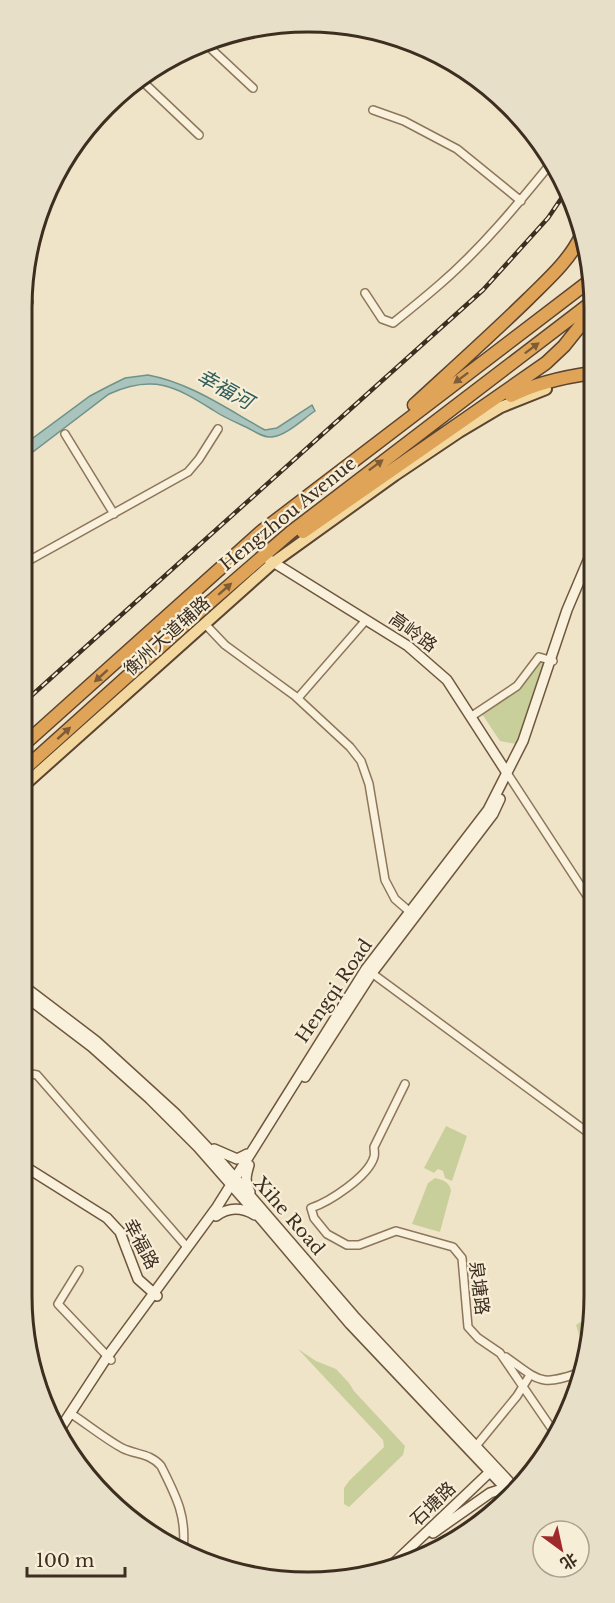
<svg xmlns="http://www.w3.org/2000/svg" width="615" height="1603" font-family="'Libre Baskerville','Noto Sans SC',serif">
	<rect width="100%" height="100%" fill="#f0e4c8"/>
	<path fill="#c9cf9b" d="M 539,662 L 547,664 L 516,744 L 500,741 L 482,714 L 518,690 Z
		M 446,1126 L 467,1136 L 452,1181 L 445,1178 L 443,1171 L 438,1169 L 434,1173 L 424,1168 Z
		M 435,1178 C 443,1180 450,1182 451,1191 L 440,1232 L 412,1224 L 428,1183 Z
		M 591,1315 L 586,1353 L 585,1354 L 576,1325 Z
		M 298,1349 L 316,1361 L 336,1369 L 349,1383 L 354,1391 L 405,1446 L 403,1455 L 349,1507 L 344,1504 L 344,1488 L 349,1481 L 384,1447 L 383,1440 Z"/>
	<path fill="#a9c4bc" stroke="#6f938a" stroke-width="1.5" d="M 148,375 C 191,383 227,409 265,430 L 277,428 L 312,405 L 315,411 C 303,419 287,435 272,437 C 263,438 254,431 246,427 C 235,422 223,417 213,410 C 175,386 153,374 109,394 L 21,461 L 21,447 L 90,396 L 107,387 L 125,378 Z"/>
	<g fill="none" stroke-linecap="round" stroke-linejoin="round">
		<defs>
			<path id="street" d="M 207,45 L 253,88
				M 141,80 L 199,135
				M 373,110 L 404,121 L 457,149 L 521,201
				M 365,293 L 382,319 L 393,323 C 408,311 424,298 439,285 C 481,249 517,205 552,162
				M 21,307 L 29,302
				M 65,434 L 114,514
				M 21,565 L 188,472 L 199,459 L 218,429
				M 205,624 L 225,645 L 295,696 L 350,747 L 361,761 L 369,784 L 385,880 L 395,899 L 410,912
				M 298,698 L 366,620
				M 472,716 L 517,686 L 539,657 L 553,661
				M 507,773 L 593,905
				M 369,971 L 594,1137
				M 21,1014 L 28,997
				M 21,1072 L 37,1075 L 187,1247
				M 405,1084 L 374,1147 C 374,1150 375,1153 374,1157 C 368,1177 329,1202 311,1208 L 314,1218 L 327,1234 L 347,1245 L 359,1245 L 396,1231 L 453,1247 L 462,1258 L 468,1327 L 478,1338 L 500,1353 L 554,1432
				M 79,1270 L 58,1304 L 111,1360
				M 506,1357 C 541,1382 540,1387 584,1371
				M 70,1413 C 87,1424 104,1438 122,1448 C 136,1455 150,1453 161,1466 C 176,1496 187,1516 183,1550
				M 476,1446 L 517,1396 L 530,1375"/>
			<path id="secondary" d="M 268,559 L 408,646 L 447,680 L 507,773
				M 21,984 L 96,1041 L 176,1114 L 222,1163 L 354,1316 L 515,1488
				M 21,993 L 92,1047 L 150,1099 L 198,1147 L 262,1220 L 350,1324 L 510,1493
				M 305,1077 L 372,973 L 493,814 L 500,799
				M 214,1149 L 237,1159 L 247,1154
				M 21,1164 L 107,1218 L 120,1232 L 138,1279 L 157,1296
				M 249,1165 C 246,1175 244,1182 250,1192
				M 216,1216 C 229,1207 241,1207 255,1215
				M 60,1429 L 107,1357 L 217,1207 L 366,969 L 488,810 L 523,741 L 567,610 L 592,551
				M 433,1533 L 490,1493 L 499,1490 L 510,1492
				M 392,1565 L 494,1468"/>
			<path id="primary" d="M 21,788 L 274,562 L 395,475 L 459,432 L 501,407 L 546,389"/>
			<path id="highway" d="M 511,396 C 536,383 564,377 592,373
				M 414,405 C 452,370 491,335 528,299 C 547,280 569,261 581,236
				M 303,532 L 546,363 L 564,346 L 592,311
				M 21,747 L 262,531 L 592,279
				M 21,772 L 209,603 L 291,532 L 592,302"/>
		</defs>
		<use href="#street" stroke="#8d765c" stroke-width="10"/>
		<use href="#secondary" stroke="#6f573f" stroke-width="12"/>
		<use href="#primary" stroke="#5b4430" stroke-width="14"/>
		<use href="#highway" stroke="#5b4430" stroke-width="15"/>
		<use href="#street" stroke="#faf1dc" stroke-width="7"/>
		<use href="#secondary" stroke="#faf1dc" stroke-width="9"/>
		<use href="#primary" stroke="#f3d9a0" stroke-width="10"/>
		<use href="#highway" stroke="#e0a458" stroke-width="12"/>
		<defs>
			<path id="rail" d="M 21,705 L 483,290 L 548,218 L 567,190"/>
		</defs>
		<use href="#rail" stroke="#3d2e20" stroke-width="4.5"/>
		<use href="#rail" stroke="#f7eed8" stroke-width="2" stroke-dasharray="7" stroke-linecap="butt"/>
	</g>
	<defs><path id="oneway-solid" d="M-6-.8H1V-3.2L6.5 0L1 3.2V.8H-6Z" transform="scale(1.5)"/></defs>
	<g fill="#7e5d36">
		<use href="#oneway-solid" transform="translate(532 348) rotate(-37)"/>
		<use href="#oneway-solid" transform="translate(461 378) rotate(143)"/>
		<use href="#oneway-solid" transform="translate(376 465) rotate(-37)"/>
		<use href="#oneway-solid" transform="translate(225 589) rotate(-41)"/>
		<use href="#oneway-solid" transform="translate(101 676) rotate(138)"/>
		<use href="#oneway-solid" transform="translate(64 733) rotate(-42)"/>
	</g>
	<g text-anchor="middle" stroke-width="4.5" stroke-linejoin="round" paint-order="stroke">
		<g font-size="18" fill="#3d2e20" stroke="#f7eed8">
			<text transform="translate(288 514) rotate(-39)" y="6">Hengzhou Avenue</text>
			<text transform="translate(413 632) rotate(36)" y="6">高岭路</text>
			<text transform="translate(167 636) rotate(-42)" y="6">衡州大道辅路</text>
			<text transform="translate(334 991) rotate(-56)" y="6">Hengqi Road</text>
			<text transform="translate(289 1216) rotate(49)" y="6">Xihe Road</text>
			<text transform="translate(141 1244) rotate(62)" y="6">幸福路</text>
			<text transform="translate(479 1288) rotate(83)" y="6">泉塘路</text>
			<text transform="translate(433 1504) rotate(-44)" y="6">石塘路</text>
		</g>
		<g font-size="20" font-style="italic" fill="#2f5d5a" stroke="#f7eed8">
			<text transform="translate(225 389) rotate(29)" y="7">幸福河</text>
		</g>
	</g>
	<path d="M0 0H615V1603H0ZM308 32H308A276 276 0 0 1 584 308V1296A276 276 0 0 1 308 1572H308A276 276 0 0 1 32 1296V308A276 276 0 0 1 308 32Z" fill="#e8dfc9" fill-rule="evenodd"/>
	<path fill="none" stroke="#3d2e20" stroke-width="3" d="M308 32H308A276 276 0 0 1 584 308V1296A276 276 0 0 1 308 1572H308A276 276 0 0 1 32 1296V308A276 276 0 0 1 308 32Z"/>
	<g transform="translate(561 1549) rotate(147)"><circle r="28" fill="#f7eed8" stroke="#ada18e" stroke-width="1.5"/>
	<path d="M0-4.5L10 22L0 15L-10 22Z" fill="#9e2a2b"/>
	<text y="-9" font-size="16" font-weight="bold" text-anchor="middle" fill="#3d2e20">北</text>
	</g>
	<path d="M27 1567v9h98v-9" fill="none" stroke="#3d2e20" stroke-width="3"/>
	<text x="36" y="1567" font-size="18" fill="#3d2e20" stroke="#f7eed8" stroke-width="4.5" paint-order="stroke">100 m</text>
</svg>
